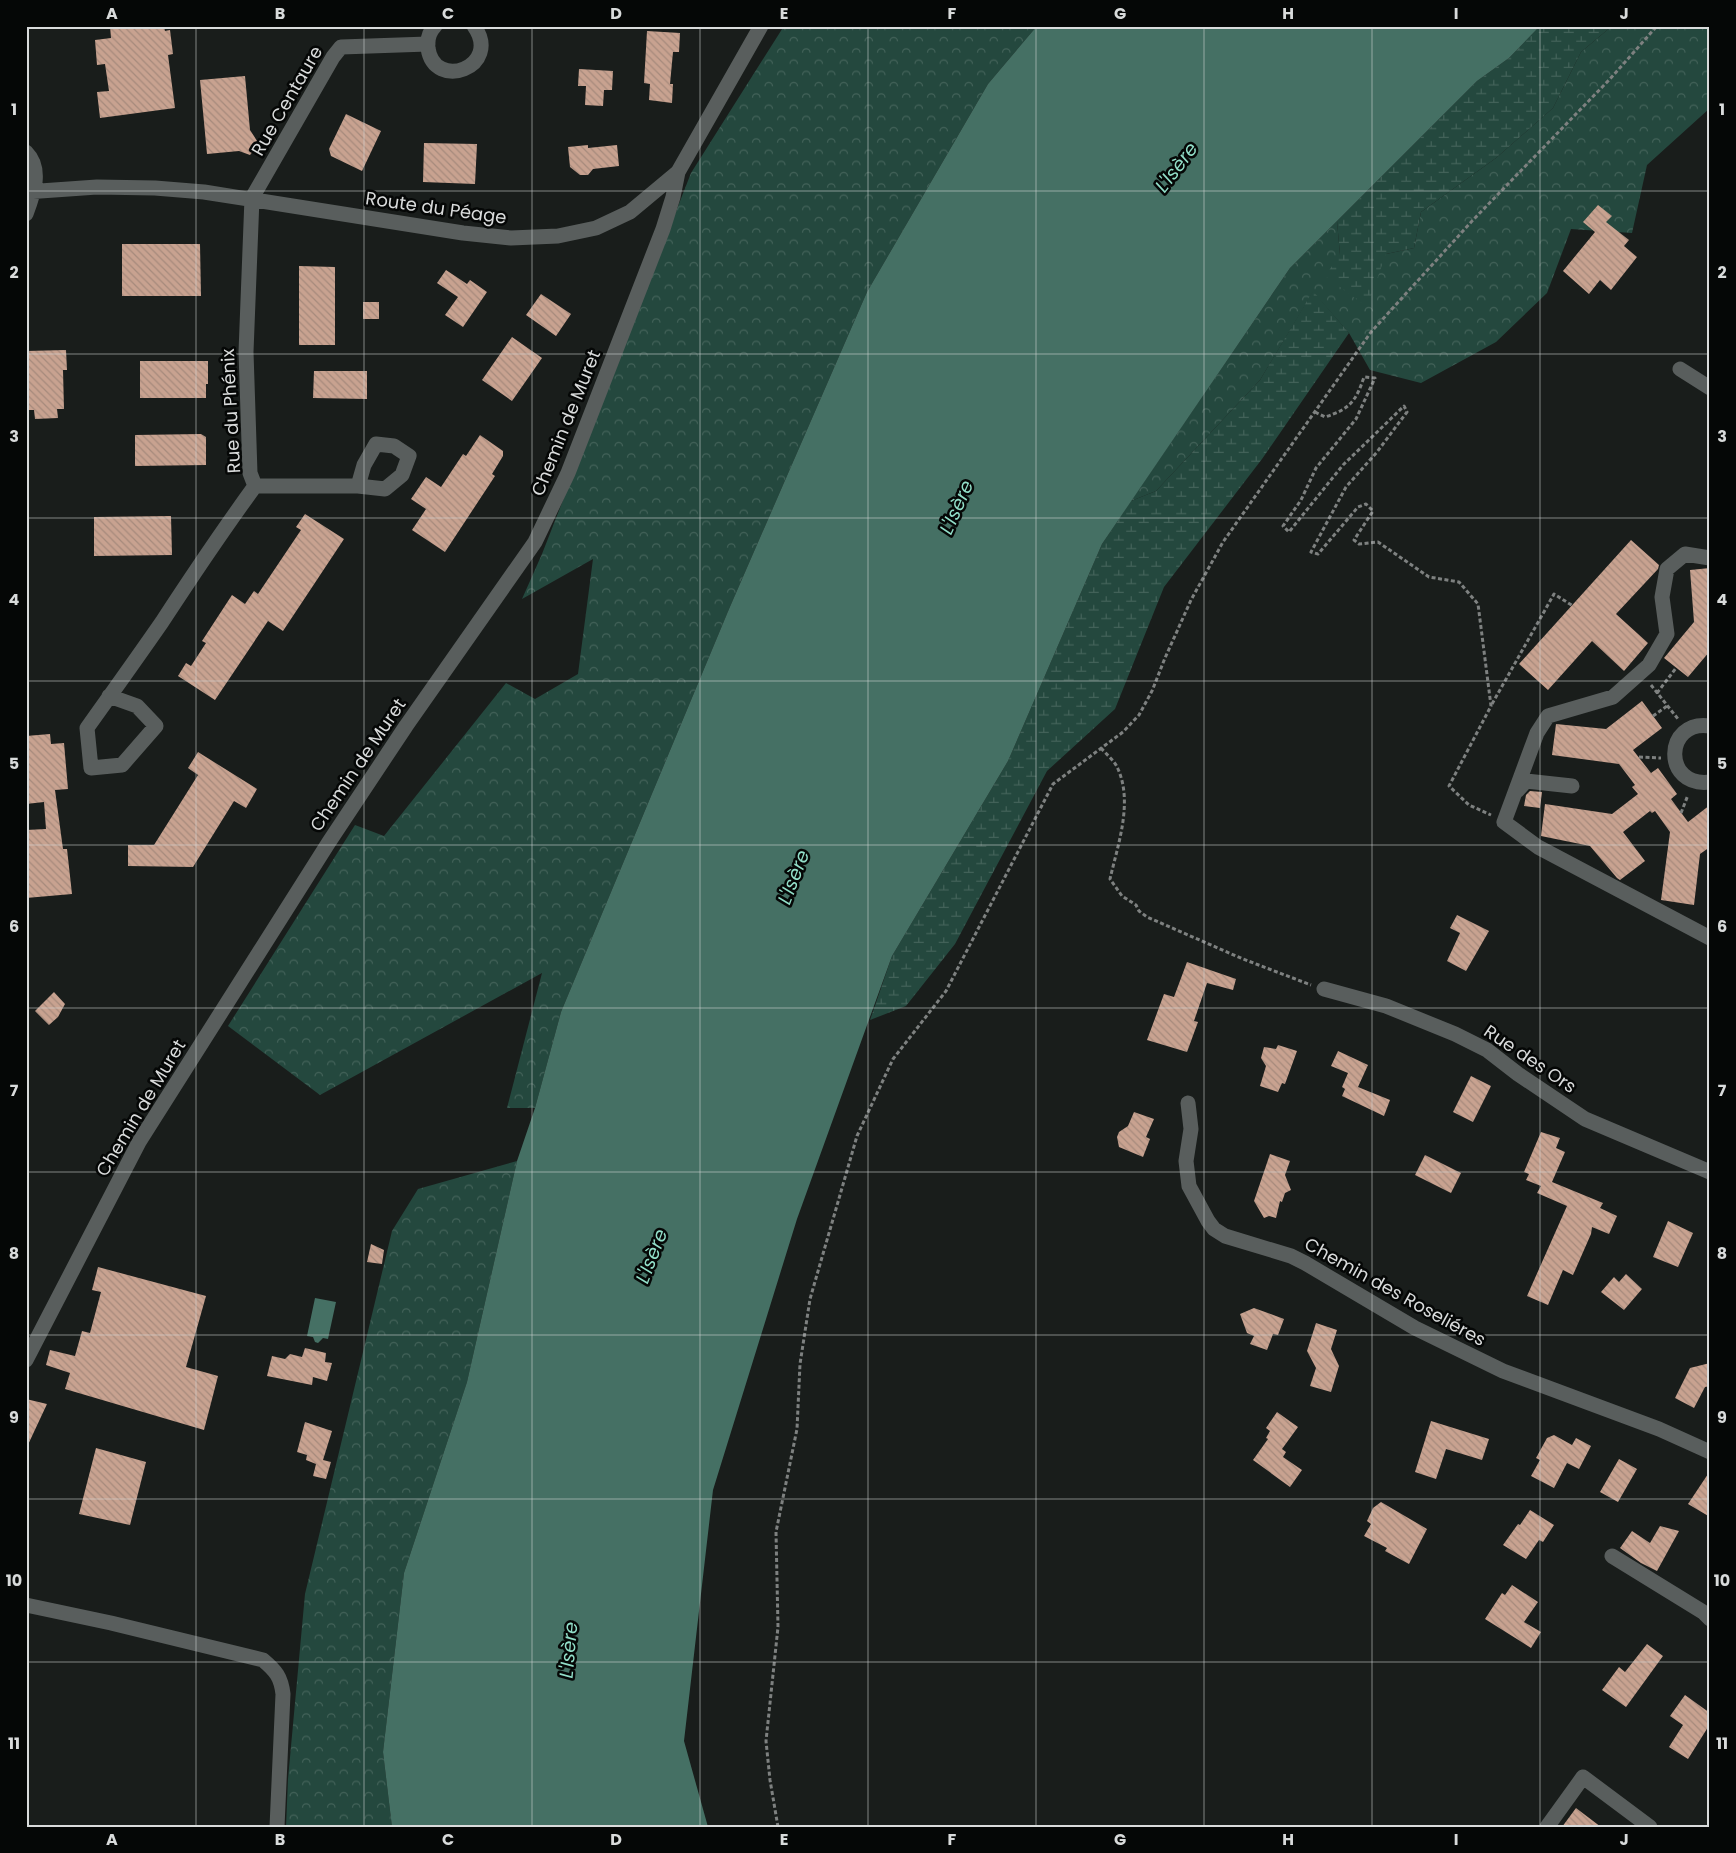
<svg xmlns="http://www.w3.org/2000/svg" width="1736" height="1853" font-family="Poppins,sans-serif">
	<defs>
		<pattern id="forest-crowns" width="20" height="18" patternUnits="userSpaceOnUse" patternTransform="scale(1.25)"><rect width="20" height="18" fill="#24483e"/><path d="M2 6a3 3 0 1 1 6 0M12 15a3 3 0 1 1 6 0" fill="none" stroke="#436259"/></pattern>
		<pattern id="wetland-marsh" width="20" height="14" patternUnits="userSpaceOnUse" patternTransform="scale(1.25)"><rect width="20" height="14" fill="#24483e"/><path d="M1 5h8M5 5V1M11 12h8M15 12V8" fill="none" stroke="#436259"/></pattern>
		<pattern id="building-back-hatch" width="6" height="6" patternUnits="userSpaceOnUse" patternTransform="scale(1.25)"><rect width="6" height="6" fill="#c8a290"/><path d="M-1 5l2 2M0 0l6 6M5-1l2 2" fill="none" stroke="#a68a7c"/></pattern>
	</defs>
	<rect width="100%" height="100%" fill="#191d1b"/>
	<path fill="url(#forest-crowns)" d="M 784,26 L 1037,26 L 988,84 L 867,292 L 729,609 L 561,1012 L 535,1108 L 507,1108 L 542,973 L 320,1095 L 228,1026 L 355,825 L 384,836 L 506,683 L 535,699 L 578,674 L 593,559 L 522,599 L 542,554 L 691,173 Z
		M 1612,26 L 1710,26 L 1710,108 L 1647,165 L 1632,233 L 1571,229 L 1547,293 L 1496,342 L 1421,383 L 1370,370 L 1349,333 L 1313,292 L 1260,380 L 1156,491 L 1131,501 L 1290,268 L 1337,221 L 1340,255 L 1386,254 L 1414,248 L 1421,212 L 1496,158 L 1553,108 L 1581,52 Z
		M 517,1161 L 467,1382 L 404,1573 L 383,1752 L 392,1827 L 286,1827 L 288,1779 L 305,1594 L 392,1231 L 418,1189 Z"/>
	<path fill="url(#wetland-marsh)" d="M 1540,26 L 1612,26 L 1581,52 L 1553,108 L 1496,158 L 1421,212 L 1414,248 L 1386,254 L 1367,307 L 1325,276 L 1340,255 L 1337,221 L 1477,81 L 1509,58 Z
		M 1313,291 L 1349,333 L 1262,459 L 1164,587 L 1115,709 L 1047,771 L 955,944 L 906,1006 L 870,1020 L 892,956 L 1008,761 L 1102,544 L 1131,501 L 1156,491 L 1260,380 Z"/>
	<path fill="#457064" d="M 1037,26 L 1540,26 L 1509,58 L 1477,81 L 1290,268 L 1102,544 L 1008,761 L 892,956 L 797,1219 L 713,1490 L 684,1741 L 708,1827 L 392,1827 L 383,1752 L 404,1573 L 467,1382 L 517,1161 L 535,1108 L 561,1012 L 729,609 L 867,292 L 988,84 Z
		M 315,1298 L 336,1302 L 328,1339 L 323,1338 L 318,1343 L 315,1342 L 313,1337 L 307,1336 Z"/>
	<path fill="url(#building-back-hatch)" d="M 110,26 L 164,26 L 165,31 L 170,30 L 173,54 L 168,55 L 175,108 L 100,118 L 97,92 L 109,91 L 105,64 L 97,65 L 95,40 L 111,38 Z
		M 647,31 L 680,33 L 679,52 L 673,52 L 670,84 L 673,84 L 672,103 L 649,100 L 650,84 L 644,83 Z
		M 579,69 L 613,71 L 612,90 L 604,90 L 603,106 L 585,105 L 586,86 L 578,86 Z
		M 245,76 L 250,130 L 259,144 L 250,155 L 239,151 L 207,154 L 200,80 Z
		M 346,114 L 381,131 L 362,171 L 331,156 L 329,149 Z
		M 424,143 L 477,144 L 475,184 L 423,182 Z
		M 588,145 L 588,148 L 617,145 L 619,166 L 593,169 L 588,175 L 580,175 L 570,167 L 568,147 Z
		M 1598,205 L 1612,216 L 1606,222 L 1629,240 L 1624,246 L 1637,257 L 1611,290 L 1600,280 L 1589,294 L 1563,271 L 1595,232 L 1583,222 Z
		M 122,244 L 200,244 L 201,296 L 122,296 Z
		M 299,266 L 335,267 L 335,345 L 299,345 Z
		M 446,270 L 467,284 L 470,280 L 487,292 L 463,327 L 445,315 L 458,297 L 437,283 Z
		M 541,294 L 571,314 L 556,336 L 526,315 Z
		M 363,302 L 379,302 L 379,319 L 363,319 Z
		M 512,337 L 542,358 L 512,401 L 482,380 Z
		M 66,350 L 67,370 L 63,370 L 64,409 L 57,409 L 58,418 L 35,419 L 34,410 L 26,410 L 26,351 Z
		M 140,361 L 208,361 L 208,384 L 206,384 L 206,398 L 140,398 Z
		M 314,371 L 367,371 L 367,399 L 313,398 Z
		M 201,434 L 206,437 L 206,465 L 135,466 L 135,435 Z
		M 480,435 L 503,451 L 503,456 L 492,474 L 495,476 L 445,552 L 412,530 L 426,509 L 411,499 L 426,477 L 441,487 L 463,454 L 466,456 Z
		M 305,514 L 344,539 L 283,631 L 268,621 L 215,700 L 178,676 L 186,663 L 191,666 L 206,643 L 202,641 L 232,595 L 245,604 L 254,591 L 258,594 L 301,530 L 296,527 Z
		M 171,516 L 172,555 L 94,556 L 94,517 Z
		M 1631,540 L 1659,565 L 1658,569 L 1616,614 L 1648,643 L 1624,671 L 1592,641 L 1548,690 L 1519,664 Z
		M 1710,568 L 1710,651 L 1688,677 L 1664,658 L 1694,622 L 1690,570 Z
		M 1642,701 L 1662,728 L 1633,750 L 1651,773 L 1658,768 L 1677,794 L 1671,799 L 1688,822 L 1710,805 L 1710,847 L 1700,854 L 1694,905 L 1661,900 L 1670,832 L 1655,811 L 1652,813 L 1650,811 L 1623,832 L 1645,861 L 1620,880 L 1617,878 L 1590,846 L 1541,836 L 1545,804 L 1612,814 L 1638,794 L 1632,787 L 1635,785 L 1619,764 L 1552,755 L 1556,724 L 1606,729 Z
		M 50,734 L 51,744 L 64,743 L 68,789 L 55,790 L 63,849 L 67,849 L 72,894 L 26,898 L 26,830 L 46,829 L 44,802 L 26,804 L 26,736 Z
		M 198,752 L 257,789 L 246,808 L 234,801 L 193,867 L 128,866 L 128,845 L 154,845 L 198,775 L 188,768 Z
		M 1530,791 L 1542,792 L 1540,808 L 1524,806 L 1526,795 Z
		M 1457,915 L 1489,931 L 1466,971 L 1447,961 L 1460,933 L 1450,928 Z
		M 1187,962 L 1236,979 L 1233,990 L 1207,983 L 1194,1021 L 1198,1022 L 1187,1052 L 1147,1040 L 1164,994 L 1174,997 Z
		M 54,992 L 65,1004 L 58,1017 L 49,1025 L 35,1011 Z
		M 1278,1045 L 1297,1051 L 1285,1084 L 1282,1083 L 1278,1092 L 1260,1086 L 1266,1066 L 1261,1058 L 1264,1047 L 1276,1049 Z
		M 1338,1051 L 1368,1065 L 1358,1087 L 1390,1100 L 1384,1116 L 1342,1096 L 1345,1089 L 1342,1087 L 1348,1073 L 1331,1066 Z
		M 1471,1076 L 1491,1086 L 1473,1122 L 1453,1112 Z
		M 1134,1112 L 1154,1119 L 1146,1137 L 1150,1139 L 1143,1157 L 1119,1147 L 1117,1137 L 1119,1132 L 1128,1126 Z
		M 1541,1132 L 1560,1138 L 1556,1148 L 1565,1152 L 1552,1182 L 1603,1203 L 1600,1208 L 1617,1216 L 1609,1234 L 1592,1227 L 1591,1234 L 1573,1275 L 1563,1270 L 1548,1305 L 1527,1296 L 1567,1206 L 1537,1193 L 1541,1186 L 1526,1180 L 1529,1174 L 1524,1172 Z
		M 1270,1154 L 1290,1161 L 1285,1175 L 1291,1190 L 1285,1193 L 1282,1202 L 1280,1201 L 1276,1218 L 1269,1216 L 1264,1218 L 1254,1201 Z
		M 1425,1155 L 1461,1173 L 1451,1193 L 1415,1175 Z
		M 1668,1221 L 1693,1233 L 1678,1267 L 1653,1257 Z
		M 371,1244 L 384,1250 L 382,1264 L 367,1262 Z
		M 98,1267 L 206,1296 L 186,1367 L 218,1376 L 204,1430 L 65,1389 L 70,1373 L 46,1365 L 50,1350 L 75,1356 L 82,1331 L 90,1333 L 101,1292 L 92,1290 Z
		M 1626,1274 L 1642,1289 L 1624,1310 L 1601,1292 L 1614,1277 L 1619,1282 Z
		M 1254,1308 L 1284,1319 L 1278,1335 L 1273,1334 L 1267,1350 L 1250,1344 L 1254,1336 L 1247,1333 L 1240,1314 Z
		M 1316,1323 L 1337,1330 L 1331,1349 L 1339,1366 L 1331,1392 L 1310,1386 L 1316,1368 L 1307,1351 Z
		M 305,1348 L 326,1353 L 325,1362 L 332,1363 L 327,1381 L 313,1377 L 312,1385 L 267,1376 L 272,1356 L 285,1359 L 290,1354 L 302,1357 Z
		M 1710,1363 L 1710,1386 L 1705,1387 L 1694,1408 L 1675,1398 L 1690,1368 Z
		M 26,1399 L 47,1404 L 26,1449 Z
		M 1277,1412 L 1298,1427 L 1282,1449 L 1286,1452 L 1283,1457 L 1302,1470 L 1290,1487 L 1253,1460 L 1268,1439 L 1266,1438 L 1270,1431 L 1266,1428 Z
		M 1431,1421 L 1489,1439 L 1482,1460 L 1446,1449 L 1436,1479 L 1415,1472 Z
		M 305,1422 L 332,1431 L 323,1460 L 331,1462 L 326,1479 L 313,1476 L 316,1464 L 306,1460 L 307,1455 L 297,1452 Z
		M 1554,1435 L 1572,1445 L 1576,1438 L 1591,1446 L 1579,1469 L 1567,1463 L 1554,1488 L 1531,1476 L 1540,1460 L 1536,1458 L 1547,1438 Z
		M 96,1448 L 146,1462 L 130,1525 L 79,1514 Z
		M 1619,1459 L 1637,1469 L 1618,1502 L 1600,1492 Z
		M 1710,1471 L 1710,1517 L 1688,1504 Z
		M 1381,1502 L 1427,1529 L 1409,1564 L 1385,1551 L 1387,1548 L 1364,1536 L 1371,1524 L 1367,1521 L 1373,1508 Z
		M 1530,1510 L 1554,1525 L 1543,1542 L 1539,1540 L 1526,1559 L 1503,1545 L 1518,1524 L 1520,1525 Z
		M 1660,1526 L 1679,1531 L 1657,1571 L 1641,1563 L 1620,1548 L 1632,1531 L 1650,1543 Z
		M 1512,1585 L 1538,1602 L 1524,1622 L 1541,1632 L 1531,1648 L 1485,1619 L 1502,1593 L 1505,1595 Z
		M 1647,1644 L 1663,1656 L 1626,1707 L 1602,1690 L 1619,1667 L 1625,1672 Z
		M 1685,1695 L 1710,1713 L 1710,1724 L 1688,1759 L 1669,1747 L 1683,1725 L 1670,1716 Z
		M 1576,1808 L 1601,1827 L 1562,1827 Z"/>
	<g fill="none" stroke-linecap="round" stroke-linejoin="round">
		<path stroke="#7e8180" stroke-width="3" stroke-dasharray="4 2.5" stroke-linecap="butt" d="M 1315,412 L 1325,417 C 1350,409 1356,401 1364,377 L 1375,378 L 1356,419 L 1316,468 L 1301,500 L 1283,526 L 1289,532 L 1343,465 L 1404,406 L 1407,412 L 1377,452 L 1346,487 L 1311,552 L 1318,554 L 1358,507 L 1366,504 L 1373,511 L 1354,540 L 1359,544 L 1378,542 L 1429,577 L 1459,582 L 1478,604 L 1491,706 L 1449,786 L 1469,805 L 1491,815
			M 1651,685 L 1678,719
			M 1657,693 L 1676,668
			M 1492,704 L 1554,594 L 1573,606
			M 1653,716 L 1667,706
			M 1101,748 C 1106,754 1115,761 1118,769 C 1133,803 1118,844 1110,879 L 1122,896 L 1136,905 L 1139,911 L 1147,917 L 1243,959 L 1311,985
			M 1639,757 L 1661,758
			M 1681,813 L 1688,795
			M 778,1827 L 770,1780 L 766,1741 L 778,1627 L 776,1532 L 797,1429 L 800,1364 L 810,1299 L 857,1136 L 893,1059 L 946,991 L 1053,784 L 1123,732 L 1139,715 L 1152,691 L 1165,658 L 1191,600 L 1223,542 L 1371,332 L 1473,220 L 1610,79 L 1657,26"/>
		<path stroke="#595e5d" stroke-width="15" d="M 435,26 C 429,32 427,39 428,48 C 434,92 503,67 474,26
			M 26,152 C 43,169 33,195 26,214
			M 26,192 L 97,187 L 155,188 L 204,192 L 463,233 L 511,238 L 558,236 L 596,228 L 630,212 L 678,172 L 761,26
			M 1680,369 L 1710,388
			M 255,486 L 358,486 L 385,489 L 402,475 L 409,456 L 394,446 L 376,444 L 364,465 L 358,486
			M 1710,558 L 1685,554 L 1667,569 L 1662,597 L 1667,634 L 1649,665 L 1613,697 L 1548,716 L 1537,733 L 1504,822 L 1538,847 L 1710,938
			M 109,696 L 137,706 L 156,726 L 122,765 L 91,768 L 87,728 C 112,693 137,658 162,622 C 192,576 223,530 255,486 L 250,473 L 246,352 L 252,198 L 333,57 L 341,47 L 428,44
			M 1710,726 C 1664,719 1662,788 1710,782
			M 1517,791 L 1526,781 L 1572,786
			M 1324,989 L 1386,1006 L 1455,1034 L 1487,1050 L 1518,1074 L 1585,1119 L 1710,1172
			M 1188,1103 L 1191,1129 L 1186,1161 L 1189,1186 L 1208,1221 L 1214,1229 L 1225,1236 L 1291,1256 L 1305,1263 L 1415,1328 L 1503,1371 L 1659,1429 L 1710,1452
			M 26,1360 L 139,1142 L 329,842 L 406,726 L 535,542 L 568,473 L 663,229 L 673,197 L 678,172
			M 1612,1556 L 1703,1612 L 1710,1619
			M 26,1605 L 111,1623 L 263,1660 C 276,1671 281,1677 283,1694 L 277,1827
			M 1547,1827 L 1583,1777 L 1650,1827"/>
	</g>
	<path fill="none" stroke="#d9dbdb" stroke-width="1" stroke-opacity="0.55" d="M 196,26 L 196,1827M 364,26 L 364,1827M 532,26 L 532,1827M 700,26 L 700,1827M 868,26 L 868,1827M 1036,26 L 1036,1827M 1204,26 L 1204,1827M 1372,26 L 1372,1827M 1540,26 L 1540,1827M 26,191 L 1710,191M 26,354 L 1710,354M 26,518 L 1710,518M 26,681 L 1710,681M 26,845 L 1710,845M 26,1008 L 1710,1008M 26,1172 L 1710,1172M 26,1335 L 1710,1335M 26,1499 L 1710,1499M 26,1662 L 1710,1662"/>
	<g text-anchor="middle" stroke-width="5" stroke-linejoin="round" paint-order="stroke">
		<g font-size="18" fill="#d9dbdb" stroke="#050706">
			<text transform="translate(287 101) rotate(-60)" y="6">Rue Centaure</text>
			<text transform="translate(436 208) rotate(8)" y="6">Route du Péage</text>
			<text transform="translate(231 411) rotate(-93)" y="6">Rue du Phénix</text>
			<text transform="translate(566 423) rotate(-68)" y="6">Chemin de Muret</text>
			<text transform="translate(358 765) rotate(-56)" y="6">Chemin de Muret</text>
			<text transform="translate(1530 1059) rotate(34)" y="6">Rue des Ors</text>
			<text transform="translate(141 1108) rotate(-59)" y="6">Chemin de Muret</text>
			<text transform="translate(1395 1292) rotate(29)" y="6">Chemin des Roseliéres</text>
		</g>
		<g font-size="19" font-style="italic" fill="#92dfc9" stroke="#050706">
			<text transform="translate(1176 167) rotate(-53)" y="7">L'Isère</text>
			<text transform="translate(956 507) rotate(-66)" y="7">L'Isère</text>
			<text transform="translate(793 877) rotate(-69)" y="7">L'Isère</text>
			<text transform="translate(651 1256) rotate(-69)" y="7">L'Isère</text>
			<text transform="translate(568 1650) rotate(-85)" y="7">L'Isère</text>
		</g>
	</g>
	<rect width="1736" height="1853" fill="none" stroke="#050706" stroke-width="55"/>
	<rect x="28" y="28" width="1680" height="1798" fill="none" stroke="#d9dbdb" stroke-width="2"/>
	<g font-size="16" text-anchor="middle" font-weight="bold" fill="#d9dbdb">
		<text x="112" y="19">A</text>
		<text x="280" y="19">B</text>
		<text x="448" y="19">C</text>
		<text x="616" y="19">D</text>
		<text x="784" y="19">E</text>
		<text x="952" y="19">F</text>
		<text x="1120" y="19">G</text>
		<text x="1288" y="19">H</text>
		<text x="1456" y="19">I</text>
		<text x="1624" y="19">J</text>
		<text x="14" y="115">1</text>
		<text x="1722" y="115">1</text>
		<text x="14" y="278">2</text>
		<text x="1722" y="278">2</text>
		<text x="14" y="442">3</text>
		<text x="1722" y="442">3</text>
		<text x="14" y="605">4</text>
		<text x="1722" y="605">4</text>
		<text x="14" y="769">5</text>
		<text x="1722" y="769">5</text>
		<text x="14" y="932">6</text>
		<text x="1722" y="932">6</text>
		<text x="14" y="1096">7</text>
		<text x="1722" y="1096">7</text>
		<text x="14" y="1259">8</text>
		<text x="1722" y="1259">8</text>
		<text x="14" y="1423">9</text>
		<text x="1722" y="1423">9</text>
		<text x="14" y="1586">10</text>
		<text x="1722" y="1586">10</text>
		<text x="14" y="1749">11</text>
		<text x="1722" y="1749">11</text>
		<text x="112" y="1845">A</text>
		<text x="280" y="1845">B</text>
		<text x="448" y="1845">C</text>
		<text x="616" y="1845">D</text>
		<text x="784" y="1845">E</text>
		<text x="952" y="1845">F</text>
		<text x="1120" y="1845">G</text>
		<text x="1288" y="1845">H</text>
		<text x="1456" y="1845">I</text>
		<text x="1624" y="1845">J</text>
	</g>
</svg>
